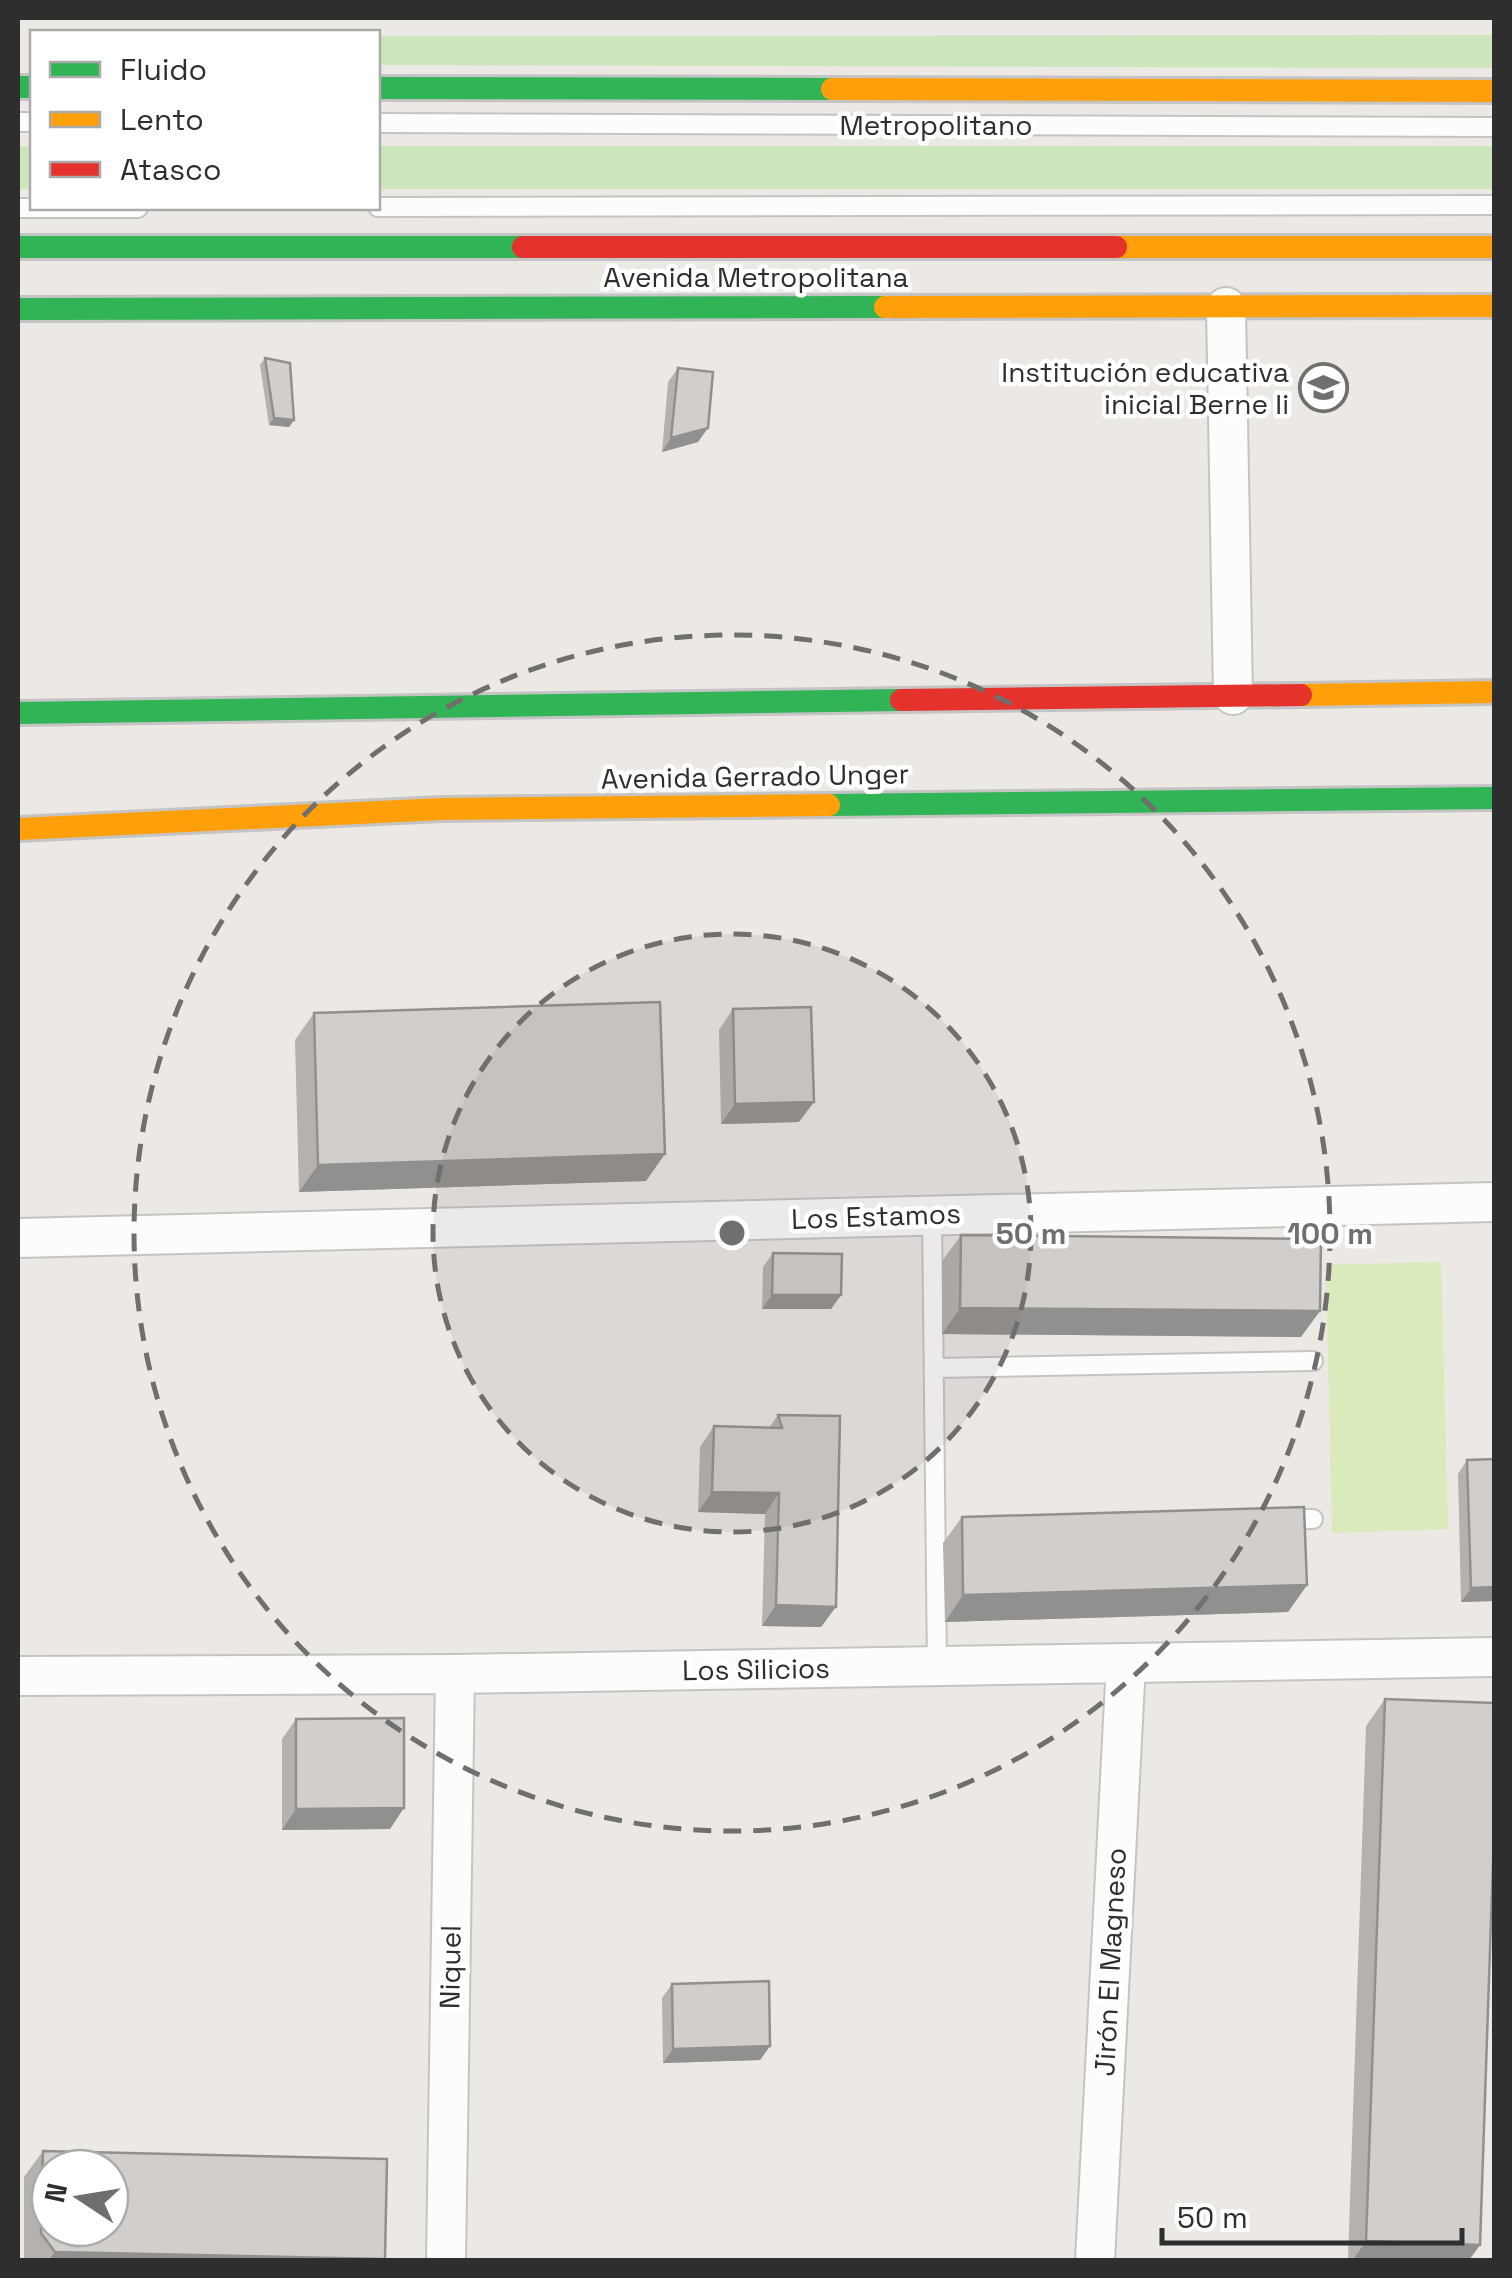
<svg xmlns="http://www.w3.org/2000/svg" width="1512" height="2278" font-family="'Space Grotesk',sans-serif">
	<rect width="100%" height="100%" fill="#ece8e4"/>
	<path fill="#cee6be" d="M 1494,35 L 1494,68 L 378,65 L 378,36 Z
		M 18,146 L 32,146 L 32,189 L 18,189 Z
		M 378,146 L 1494,146 L 1494,189 L 378,189 Z"/>
	<path fill="#d9eabb" d="M 1441,1262 L 1448,1529 L 1332,1533 L 1326,1265 Z"/>
	<g fill="none" stroke-linecap="round" stroke-linejoin="round">
		<defs>
			<path id="lane" d="M 18,122 L 32,122
				M 378,123 L 1494,127
				M 378,207 L 1494,205
				M 18,208 L 138,208
				M 932,1215 L 937,1667
				M 934,1368 L 1313,1361
				M 1281,1520 L 1313,1519"/>
			<path id="street" d="M 1226,307 L 1233,695
				M 18,1238 L 1494,1202
				M 18,1676 L 455,1674 L 1494,1657
				M 446,2260 L 455,1674
				M 1095,2260 L 1126,1663"/>
			<path id="fast" d="M 18,87 L 32,87
				M 378,88 L 832,89
				M 18,247 L 523,247
				M 18,309 L 885,307
				M 18,713 L 901,700
				M 829,805 L 1494,798"/>
			<path id="slow" d="M 832,89 L 1494,91
				M 1116,247 L 1494,247
				M 885,307 L 1494,306
				M 1301,695 L 1494,692
				M 18,829 L 442,809 L 829,805"/>
			<path id="jam" d="M 523,247 L 1116,247
				M 901,700 L 1301,695"/>
		</defs>
		<use href="#lane" stroke="#c5c4c5" stroke-width="22"/>
		<use href="#street" stroke="#c5c4c5" stroke-width="42"/>
		<use href="#fast" stroke="#c5c4c5" stroke-width="28"/>
		<use href="#slow" stroke="#c5c4c5" stroke-width="28"/>
		<use href="#jam" stroke="#c5c4c5" stroke-width="28"/>
		<use href="#lane" stroke="#fcfcfb" stroke-width="18"/>
		<use href="#street" stroke="#fcfcfb" stroke-width="38"/>
		<use href="#fast" stroke="#30b455" stroke-width="22"/>
		<use href="#slow" stroke="#ff9f0a" stroke-width="22"/>
		<use href="#jam" stroke="#e5322d" stroke-width="22"/>
	</g>
	<path fill="#b4b1af" d="M 265,358 L 294,420 L 289,427 L 269,425 L 260,365 Z
		M 678,368 L 698,442 L 662,452 L 668,382 Z
		M 733,1009 L 799,1122 L 721,1124 L 719,1030 Z
		M 314,1013 L 646,1181 L 299,1192 L 295,1040 Z
		M 961,1235 L 1301,1337 L 942,1334 L 942,1261 Z
		M 773,1253 L 841,1295 L 831,1309 L 762,1309 L 763,1267 Z
		M 778,1415 L 840,1416 L 821,1627 L 762,1626 L 765,1514 L 698,1512 L 700,1447 L 714,1426 L 769,1428 Z
		M 1467,1460 L 1494,1601 L 1461,1602 L 1458,1474 Z
		M 962,1517 L 1307,1585 L 1288,1612 L 945,1622 L 943,1543 Z
		M 1385,1699 L 1480,2245 L 1469,2260 L 1348,2260 L 1366,1726 Z
		M 296,1719 L 390,1829 L 282,1830 L 282,1739 Z
		M 672,1984 L 770,2046 L 760,2060 L 663,2063 L 662,1998 Z
		M 43,2151 L 385,2259 L 384,2260 L 24,2260 L 24,2177 Z"/>
	<path fill="#92908e" d="M 274,418 L 294,420 L 289,427 L 269,425 Z
		M 708,428 L 698,442 L 662,452 L 671,438 Z
		M 814,1102 L 799,1122 L 721,1124 L 735,1104 Z
		M 665,1154 L 646,1181 L 299,1192 L 318,1165 Z
		M 772,1295 L 841,1295 L 831,1309 L 762,1309 Z
		M 960,1308 L 1320,1311 L 1301,1337 L 942,1334 Z
		M 712,1492 L 779,1493 L 765,1514 L 698,1512 Z
		M 1307,1585 L 1288,1612 L 945,1622 L 963,1595 Z
		M 1494,1587 L 1494,1601 L 1461,1602 L 1471,1588 Z
		M 776,1605 L 836,1607 L 821,1627 L 762,1626 Z
		M 404,1808 L 390,1829 L 282,1830 L 296,1809 Z
		M 770,2046 L 760,2060 L 663,2063 L 673,2049 Z
		M 1366,2241 L 1480,2245 L 1469,2260 L 1353,2260 Z
		M 55,2252 L 385,2259 L 384,2260 L 49,2260 Z"/>
	<path fill="#d1cecb" stroke="#92908e" stroke-width="2.5" fill-rule="evenodd" d="M 265,358 L 290,363 L 294,420 L 274,418 Z
		M 678,368 L 713,372 L 708,428 L 671,438 Z
		M 660,1002 L 665,1154 L 318,1165 L 314,1013 Z
		M 811,1007 L 814,1102 L 735,1104 L 733,1009 Z
		M 961,1235 L 1321,1239 L 1320,1311 L 960,1308 Z
		M 773,1253 L 842,1254 L 841,1295 L 772,1295 Z
		M 778,1415 L 840,1416 L 836,1607 L 776,1605 L 779,1493 L 712,1492 L 714,1426 L 782,1428 Z
		M 1494,1459 L 1494,1587 L 1471,1588 L 1467,1460 Z
		M 1304,1507 L 1307,1585 L 963,1595 L 962,1517 Z
		M 1385,1699 L 1494,1703 L 1494,1832 L 1480,2245 L 1366,2241 Z
		M 404,1718 L 404,1808 L 296,1809 L 296,1719 Z
		M 769,1981 L 770,2046 L 673,2049 L 672,1984 Z
		M 43,2151 L 387,2159 L 385,2259 L 55,2252 L 41,2233 ZM 50,2168 L 110,2168 L 110,2228 L 50,2228 Z"/>
	<circle cx="732" cy="1233" r="299" fill="#706f6e" fill-opacity=".12"/>
	<g fill="none" stroke="#706f6e" stroke-width="5" stroke-dasharray="18 12">
		<circle cx="732" cy="1233" r="299"/>
		<circle cx="732" cy="1233" r="598"/>
	</g>
	<defs>
		<symbol id="school-ring" viewBox="-11 -11 22 22"><circle r="9.5" fill="#fff" stroke="#706f6e" stroke-width="1.5"/><path d="M0-5L7-2L0 1L-7-2ZM-4 1L0 2.5L4 1V4Q0 6-4 4Z" fill="#706f6e"/></symbol>
	</defs>
	<g fill-rule="evenodd">
		<use href="#school-ring" x="1296" y="360" width="55" height="55"/>
	</g>
	<g text-anchor="middle" stroke-width="9" stroke-linejoin="round" paint-order="stroke">
		<g font-size="28" fill="#2e2e2e" stroke="#fff">
			<text x="936" y="135">Metropolitano</text>
			<text x="756" y="287">Avenida Metropolitana</text>
			<text transform="translate(755 776) rotate(-1)" y="10">Avenida Gerrado Unger</text>
			<text transform="translate(876 1216) rotate(-2)" y="10">Los Estamos</text>
			<text transform="translate(756 1669) rotate(-1)" y="10">Los Silicios</text>
			<text transform="translate(1110 1962) rotate(-87)" y="10">Jirón El Magneso</text>
			<text transform="translate(450 1967) rotate(-89)" y="10">Niquel</text>
		</g>
		<g font-size="28" fill="#2e2e2e" stroke="#fff" text-anchor="end">
			<text x="1289" y="382">Institución educativa<tspan x="1289" dy="32">inicial Berne Ii</tspan></text>
		</g>
	</g>
	<circle cx="732" cy="1233" r="15" fill="#706f6e" stroke="#fff" stroke-width="5"/>
	<g font-size="30" text-anchor="middle" font-weight="bold" fill="#706f6e" stroke="#fff" stroke-width="9" stroke-linejoin="round" paint-order="stroke">
		<text x="1031" y="1244">50 m</text>
		<text x="1330" y="1244">100 m</text>
	</g>
	<rect width="1512" height="2278" fill="none" stroke="#2e2e2e" stroke-width="40"/>
	<rect x="30" y="30" width="350" height="180" fill="#ffffff" stroke="#ababab" stroke-width="2.5"/>
	<rect x="50" y="62" width="50" height="15" fill="#30b455" stroke="#ababab" stroke-width="2.5"/>
	<text x="120" y="80" font-size="30" fill="#2e2e2e">Fluido</text>
	<rect x="50" y="112" width="50" height="15" fill="#ff9f0a" stroke="#ababab" stroke-width="2.5"/>
	<text x="120" y="130" font-size="30" fill="#2e2e2e">Lento</text>
	<rect x="50" y="162" width="50" height="15" fill="#e5322d" stroke="#ababab" stroke-width="2.5"/>
	<text x="120" y="180" font-size="30" fill="#2e2e2e">Atasco</text>
	<g transform="translate(80 2198) rotate(282)"><circle r="48" fill="#ffffff" stroke="#ababab" stroke-width="2.5"/>
	<path d="M0-8L18 38L0 25L-18 38Z" fill="#706f6e"/>
	<text y="-15" font-size="28" font-weight="bold" text-anchor="middle" fill="#2e2e2e">N</text>
	</g>
	<path d="M1162 2228v15h300v-15" fill="none" stroke="#2e2e2e" stroke-width="5"/>
	<text x="1177" y="2228" font-size="30" fill="#2e2e2e" stroke="#ffffff" stroke-width="8" paint-order="stroke">50 m</text>
</svg>
